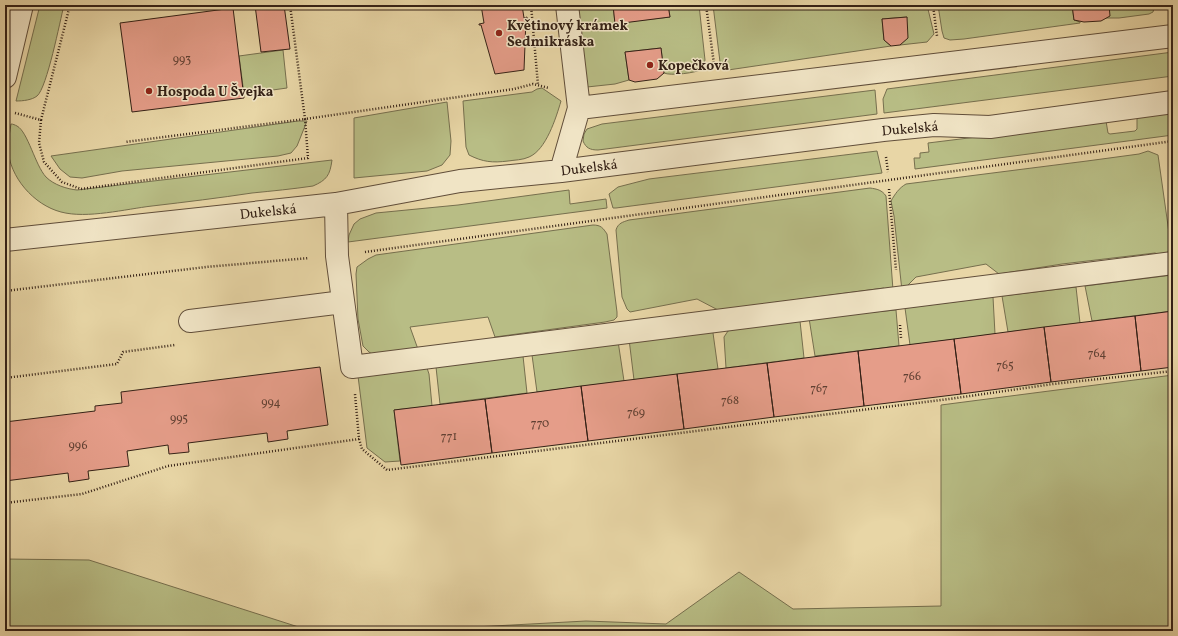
<svg xmlns="http://www.w3.org/2000/svg" width="1178" height="636" font-family="Vollkorn,serif">
	<rect width="100%" height="100%" fill="#e8d6a6"/>
	<filter id="stains"><feTurbulence type="fractalNoise" baseFrequency=".005" numOctaves="4"/><feColorMatrix values="0 0 0 0 .2 0 0 0 0 .09 0 0 0 0 .02 0 0 0 .5 -.17"/></filter>
	<radialGradient id="worn" r=".72"><stop offset=".6" stop-color="#630" stop-opacity="0"/><stop offset="1" stop-color="#630" stop-opacity=".3"/></radialGradient>
	<path fill="#b8bd85" stroke="#766f4e" d="M 40,5 L 64,5 C 60,21 47,88 37,96 C 32,100 23,101 16,101 Z
		M 576,5 L 613,5 L 615,23 L 670,17 L 668,5 L 699,5 L 705,60 C 704,63 704,66 702,69 C 697,73 670,76 664,73 L 661,48 L 625,52 L 629,80 L 615,84 L 587,87 Z
		M 713,5 L 927,5 L 934,34 L 927,42 L 900,45 L 907,17 L 882,19 L 884,40 L 891,46 L 728,70 L 723,68 L 720,62 Z
		M 938,5 L 1072,5 L 1074,20 L 1080,22 L 1080,23 L 964,39 L 950,40 L 944,38 L 942,31 Z
		M 1109,5 L 1155,5 L 1153,12 L 1149,14 L 1119,18 L 1105,18 Z
		M 283,50 L 287,88 L 244,94 L 239,56 Z
		M 1173,52 L 1173,76 L 884,113 L 883,99 L 887,89 Z
		M 542,88 L 561,101 C 556,118 546,150 529,157 C 523,160 514,160 508,161 C 492,163 483,162 469,155 L 466,147 L 463,101 L 532,92 L 537,89 Z
		M 875,90 L 877,114 L 598,150 C 590,150 586,148 583,141 L 584,134 L 587,129 L 602,124 Z
		M 447,102 L 451,141 L 450,155 L 442,165 L 427,171 L 354,178 L 354,118 Z
		M 1173,112 L 1173,135 L 915,169 L 914,158 L 920,158 L 920,153 L 929,152 L 928,143 L 1106,121 L 1108,133 L 1110,134 L 1135,131 L 1137,129 L 1137,117 Z
		M 298,121 L 307,121 L 297,146 L 291,153 L 278,156 L 122,171 L 82,178 L 70,177 L 60,169 L 51,156 Z
		M 11,124 C 13,124 15,125 17,126 C 28,132 35,165 46,177 C 54,185 67,189 77,190 L 332,160 C 330,175 327,180 313,186 C 293,189 272,191 252,193 C 219,198 186,202 152,206 C 126,209 87,219 61,212 C 34,205 9,177 8,148 C 8,140 10,131 11,124 Z
		M 877,151 L 882,173 L 616,208 L 613,208 L 609,194 L 618,187 L 649,179 Z
		M 1148,151 L 1158,155 L 1159,162 L 1171,247 L 1171,251 L 1169,255 L 1165,257 L 1155,253 L 1062,264 L 999,274 L 986,264 L 916,277 L 902,291 L 894,216 L 891,201 C 895,194 899,188 906,184 L 1087,161 L 1139,154 Z
		M 870,188 C 877,189 882,190 886,196 L 893,290 L 888,292 L 884,288 L 718,310 L 697,299 L 630,312 L 627,309 L 622,297 L 616,230 C 618,223 623,222 629,220 Z
		M 569,190 L 570,204 L 606,199 L 607,208 L 348,242 L 349,235 L 354,224 L 360,219 L 376,213 L 458,205 Z
		M 593,225 C 601,225 603,228 607,234 L 617,312 L 617,317 L 614,320 L 605,322 L 495,337 L 488,317 L 410,327 L 419,352 L 375,356 L 369,352 L 363,346 L 358,319 L 356,274 L 357,267 L 368,259 L 376,255 Z
		M 1172,275 L 1173,311 L 1092,321 L 1085,286 Z
		M 1076,287 L 1080,323 L 1008,332 L 1002,296 Z
		M 993,297 L 995,334 L 910,345 L 905,308 Z
		M 896,310 L 899,346 L 815,356 L 809,318 Z
		M 800,321 L 804,358 L 726,368 L 724,337 L 728,331 L 735,327 Z
		M 709,329 L 713,333 L 718,369 L 634,380 L 629,339 Z
		M 618,341 L 624,381 L 537,392 L 532,355 Z
		M 523,356 L 527,393 L 440,404 L 436,367 Z
		M 427,368 L 429,374 L 432,406 L 394,410 L 400,461 L 385,462 L 367,448 L 358,376 Z
		M 1173,375 L 1173,631 L 401,631 L 586,621 L 666,624 L 739,572 L 793,609 L 941,606 L 941,405 Z
		M 5,559 L 89,560 L 311,631 L 5,631 Z"/>
	<path fill="#e59d89" stroke="#342116" d="M 255,5 L 284,5 L 290,49 L 261,52 Z
		M 481,5 L 522,5 L 524,18 L 527,17 L 527,19 L 526,19 L 524,70 L 495,74 L 481,25 L 479,25 L 479,24 L 484,23 Z
		M 613,5 L 668,5 L 670,17 L 615,24 Z
		M 1072,5 L 1109,5 L 1110,16 L 1101,21 L 1084,22 L 1074,20 Z
		M 233,8 L 244,98 L 132,112 L 120,23 Z
		M 907,17 L 908,38 L 900,45 L 891,46 L 884,40 L 882,19 Z
		M 661,48 L 664,73 L 657,79 L 635,82 L 629,80 L 625,52 Z
		M 1173,311 L 1173,367 L 1141,371 L 1135,316 Z
		M 1135,316 L 1141,371 L 1051,382 L 1044,327 Z
		M 1044,327 L 1051,382 L 961,394 L 954,339 Z
		M 954,339 L 961,394 L 864,406 L 858,351 Z
		M 858,351 L 864,406 L 774,417 L 767,363 Z
		M 767,363 L 774,417 L 684,429 L 677,374 Z
		M 320,367 L 328,425 L 287,431 L 288,439 L 268,442 L 267,433 L 188,443 L 189,452 L 169,454 L 168,445 L 127,451 L 129,466 L 88,471 L 89,479 L 69,482 L 68,473 L 5,481 L 5,422 L 95,411 L 95,406 L 122,403 L 121,392 Z
		M 677,374 L 684,429 L 588,441 L 581,386 Z
		M 581,386 L 588,441 L 492,453 L 485,399 Z
		M 485,399 L 492,453 L 401,465 L 394,410 Z"/>
	<g fill="none" stroke-linecap="round" stroke-linejoin="round">
		<defs>
			<path id="minor" d="M 5,77 L 22,5
				M 579,108 L 1173,36
				M 561,171 L 579,108 L 567,5
				M 336,204 L 337,256 L 352,367 L 1173,263
				M 5,240 L 336,204 L 460,181 L 561,171 L 883,130 L 934,125 L 990,127 L 1173,102
				M 190,321 L 343,302"/>
		</defs>
		<use href="#minor" stroke="#614e3a" stroke-width="24"/>
		<path stroke="#342116" stroke-width="2.5" stroke-dasharray="1 2" stroke-linecap="butt" d="M 290,5 L 305,119 L 514,89 L 533,84 L 549,88
			M 531,5 L 538,85
			M 706,5 L 714,64
			M 933,5 L 937,36
			M 15,113 L 41,120 L 70,5
			M 41,120 L 39,143 L 44,162 L 62,182 L 81,189 L 308,158 L 305,119 L 125,142
			M 886,157 L 888,172
			M 889,189 L 896,270
			M 365,252 L 1173,141
			M 5,291 L 206,267 L 309,258
			M 900,325 L 901,338
			M 5,378 L 117,364 L 123,352 L 175,345
			M 359,439 L 362,449 L 387,470 L 949,399 L 1053,384 L 1173,371
			M 5,503 L 82,494 L 168,466 L 359,439 L 355,394"/>
		<use href="#minor" stroke="#f0e4c5" stroke-width="22"/>
	</g>
	<g fill="#8f2418" stroke="#f0e4c5" stroke-width="1.5">
		<circle cx="499" cy="33" r="4"/>
		<circle cx="650" cy="65" r="4"/>
		<circle cx="149" cy="91" r="4"/>
	</g>
	<g text-anchor="middle" stroke-width="3" stroke-linejoin="round" paint-order="stroke">
		<g font-size="12" fill="#604033">
			<text x="182" y="63">993</text>
			<text x="1097" y="357">764</text>
			<text x="1005" y="369">765</text>
			<text x="912" y="380">766</text>
			<text x="819" y="392">767</text>
			<text x="730" y="404">768</text>
			<text x="271" y="406">994</text>
			<text x="636" y="416">769</text>
			<text x="179" y="422">995</text>
			<text x="540" y="427">770</text>
			<text x="449" y="440">771</text>
			<text x="78" y="449">996</text>
		</g>
		<g font-size="14" font-weight="bold" fill="#342116" stroke="#f0e4c5" text-anchor="start">
			<text x="507" y="30">Květinový krámek<tspan x="507" dy="16">Sedmikráska</tspan></text>
			<text x="658" y="70">Kopečková</text>
			<text x="157" y="96">Hospoda U Švejka</text>
		</g>
		<g font-size="14" fill="#342116" stroke="#f0e4c5">
			<text transform="translate(910 128) rotate(-5)" y="5">Dukelská</text>
			<text transform="translate(589 167) rotate(-7)" y="5">Dukelská</text>
			<text transform="translate(268 211) rotate(-6)" y="5">Dukelská</text>
		</g>
	</g>
	<rect width="1178" height="636" fill="none" stroke="#e8d6a6" stroke-width="20"/>
	<rect x="6" y="6" width="1166" height="624" fill="none" stroke="#342116" stroke-width="2"/>
	<rect x="10" y="10" width="1158" height="616" fill="none" stroke="#342116"/>
	<rect width="100%" height="100%" filter="url(#stains)"/>
	<rect width="100%" height="100%" fill="url(#worn)"/>
</svg>
